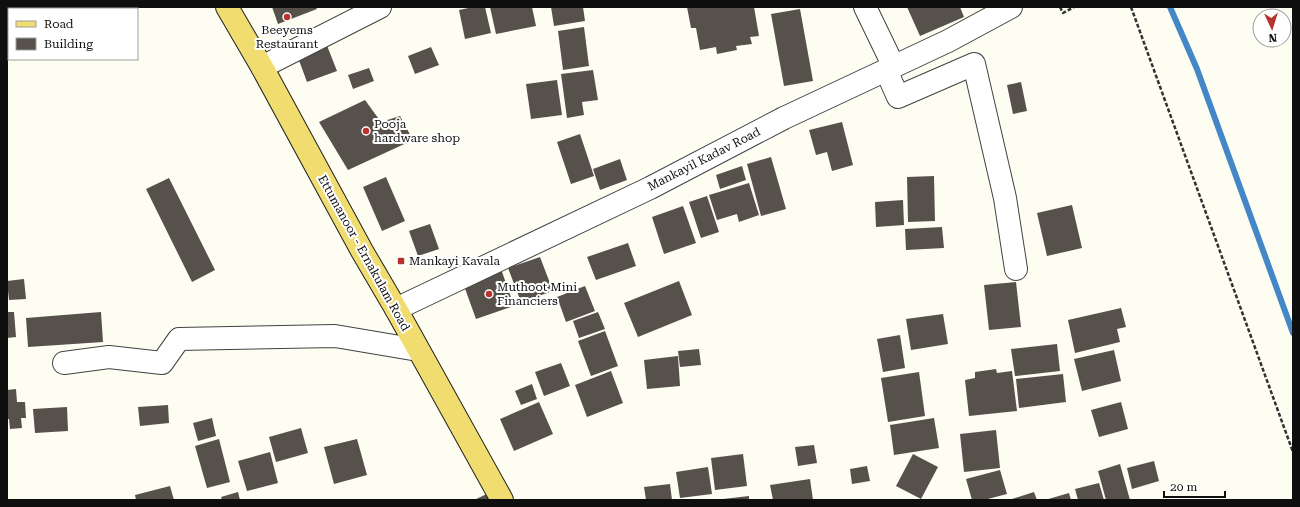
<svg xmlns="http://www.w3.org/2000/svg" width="1300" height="507" font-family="'Roboto Serif',serif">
	<rect width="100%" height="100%" fill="#fefdf2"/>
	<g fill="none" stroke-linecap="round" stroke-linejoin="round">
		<path stroke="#4487c6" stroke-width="6" d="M 1170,7 L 1197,69 L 1293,333"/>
	</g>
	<path fill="#57514c" d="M 272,7 L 316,7 L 317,9 L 278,24 Z
		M 473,7 L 485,7 L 491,33 L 465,39 L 459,10 Z
		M 490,7 L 532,7 L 536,26 L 496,34 Z
		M 551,7 L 583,7 L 585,21 L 554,26 Z
		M 687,7 L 754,7 L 759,36 L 750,37 L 752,44 L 736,46 L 737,50 L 717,54 L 716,47 L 700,50 L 696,28 L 691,28 Z
		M 907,7 L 960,7 L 964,17 L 920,36 Z
		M 800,9 L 813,81 L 784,86 L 771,14 Z
		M 584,27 L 589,66 L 563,70 L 558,31 Z
		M 326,43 L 337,71 L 307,82 L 297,55 Z
		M 431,47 L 439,65 L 415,74 L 408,56 Z
		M 369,68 L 374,81 L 353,89 L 348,75 Z
		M 593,70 L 598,100 L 582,102 L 584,115 L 567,118 L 561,74 Z
		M 557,80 L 562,115 L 531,119 L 526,84 Z
		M 1021,82 L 1027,111 L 1013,114 L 1007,85 Z
		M 365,100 L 381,122 L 400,116 L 413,140 L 348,170 L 319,122 Z
		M 842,122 L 853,165 L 832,171 L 827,152 L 816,155 L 809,130 Z
		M 580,134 L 594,176 L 571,184 L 557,142 Z
		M 771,157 L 786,209 L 761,216 L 747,164 Z
		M 620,159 L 627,180 L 600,190 L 593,169 Z
		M 742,166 L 746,180 L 720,189 L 716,175 Z
		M 934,176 L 935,221 L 908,222 L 907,177 Z
		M 386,177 L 405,221 L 382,231 L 363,187 Z
		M 169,178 L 215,270 L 192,282 L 146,189 Z
		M 749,183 L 759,215 L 739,222 L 737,214 L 717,220 L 709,195 Z
		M 707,196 L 719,232 L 701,238 L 689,202 Z
		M 903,200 L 904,225 L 876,227 L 875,202 Z
		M 1072,205 L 1082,248 L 1047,256 L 1037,213 Z
		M 683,206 L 696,243 L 664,254 L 652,217 Z
		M 430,224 L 439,249 L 418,256 L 409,231 Z
		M 942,227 L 944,248 L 906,250 L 905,229 Z
		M 628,243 L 636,266 L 596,280 L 587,257 Z
		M 540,257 L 553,291 L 521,302 L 508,268 Z
		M 501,269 L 514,306 L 476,319 L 463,283 Z
		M 24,279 L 26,299 L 9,300 L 7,281 Z
		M 679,281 L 692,315 L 638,337 L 624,303 Z
		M 1016,282 L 1021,327 L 989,330 L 984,285 Z
		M 585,286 L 595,311 L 566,322 L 557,297 Z
		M 1121,308 L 1126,327 L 1117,329 L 1120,342 L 1075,353 L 1068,320 Z
		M 7,312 L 14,312 L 16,337 L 7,338 Z
		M 101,312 L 103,342 L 28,347 L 26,318 Z
		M 598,312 L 605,329 L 579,338 L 573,321 Z
		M 943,314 L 948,344 L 911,350 L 906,319 Z
		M 605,331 L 618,366 L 591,376 L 578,341 Z
		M 900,335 L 905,368 L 883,372 L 877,339 Z
		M 1057,344 L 1060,371 L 1015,376 L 1011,349 Z
		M 699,349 L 701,365 L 680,367 L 678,351 Z
		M 1114,350 L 1121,381 L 1082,391 L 1074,359 Z
		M 678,356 L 680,386 L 647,389 L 644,360 Z
		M 561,363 L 570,386 L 544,396 L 535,372 Z
		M 996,369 L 997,373 L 1012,371 L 1017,411 L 969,416 L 965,380 L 975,378 L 975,372 Z
		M 611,371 L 623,403 L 587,417 L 575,385 Z
		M 919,372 L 925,416 L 888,422 L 881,378 Z
		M 1063,374 L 1066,402 L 1019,408 L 1016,379 Z
		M 532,384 L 537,399 L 521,405 L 515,391 Z
		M 16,389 L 17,402 L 25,402 L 26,418 L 21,418 L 22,428 L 10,429 L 9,419 L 7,419 L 7,390 Z
		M 539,402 L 553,434 L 514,451 L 500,419 Z
		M 1121,402 L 1128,429 L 1099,437 L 1091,410 Z
		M 168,405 L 169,423 L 140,426 L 138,407 Z
		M 67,407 L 68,431 L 35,433 L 33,409 Z
		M 212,418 L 216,436 L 198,441 L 193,423 Z
		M 934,418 L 939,448 L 894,455 L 890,425 Z
		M 301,428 L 308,453 L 276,462 L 269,437 Z
		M 996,430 L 1000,468 L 964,472 L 960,434 Z
		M 219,439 L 230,482 L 207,488 L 195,446 Z
		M 357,439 L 367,475 L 334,484 L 324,447 Z
		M 814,445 L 817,463 L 798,466 L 795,447 Z
		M 270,452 L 278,483 L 247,491 L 238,461 Z
		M 743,454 L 747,486 L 715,490 L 711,458 Z
		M 913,454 L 938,467 L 921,499 L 896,486 Z
		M 1154,461 L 1159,481 L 1132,489 L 1127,468 Z
		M 1120,464 L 1130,500 L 1106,500 L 1098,471 Z
		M 867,466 L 870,481 L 852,484 L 850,469 Z
		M 708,467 L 712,494 L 680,498 L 676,472 Z
		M 1000,470 L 1007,494 L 984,500 L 972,500 L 966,479 Z
		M 810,479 L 813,500 L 773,500 L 770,485 Z
		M 1099,483 L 1104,500 L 1078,500 L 1075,489 Z
		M 670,484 L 672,500 L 646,500 L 644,487 Z
		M 170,486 L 174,500 L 136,500 L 135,495 Z
		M 238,492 L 240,500 L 222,500 L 221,497 Z
		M 491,492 L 495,500 L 474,500 Z
		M 1034,492 L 1037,500 L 1009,500 Z
		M 1069,493 L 1071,500 L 1045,500 Z
		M 749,496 L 749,500 L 723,500 L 723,499 Z"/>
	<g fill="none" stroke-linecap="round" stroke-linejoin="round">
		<defs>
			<path id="minor" d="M 865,7 L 894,67
				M 262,67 L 380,7
				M 886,70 L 898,97 L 974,64 L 1005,198 L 1016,269
				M 396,309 L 650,188 L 784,118 L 948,41 L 1011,7
				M 64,363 L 109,357 L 162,363 L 179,339 L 335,336 L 418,350"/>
			<path id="major" d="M 227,7 L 262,67 L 362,251 L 396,309 L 502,500"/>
		</defs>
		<use href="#minor" stroke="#424242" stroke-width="24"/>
		<use href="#major" stroke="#202020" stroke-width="24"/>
		<path stroke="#313131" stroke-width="2.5" stroke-dasharray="4 2" stroke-linecap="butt" d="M 1060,7 L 1063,13 L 1074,7
			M 1131,7 L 1293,452"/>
		<use href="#minor" stroke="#fff" stroke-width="22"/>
		<use href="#major" stroke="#f1dd6f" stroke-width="22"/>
	</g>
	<g fill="#b9332e" stroke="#fff" stroke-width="1.5">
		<circle cx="287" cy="17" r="4"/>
		<circle cx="366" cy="131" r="4"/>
		<rect x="397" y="257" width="8" height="8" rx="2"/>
		<circle cx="489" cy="294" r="4"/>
	</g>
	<g text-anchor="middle" stroke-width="4" stroke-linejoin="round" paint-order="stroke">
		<g font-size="12" fill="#0f0f0f" stroke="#fff" text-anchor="start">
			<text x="287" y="34" text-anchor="middle">Beeyems<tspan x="287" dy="14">Restaurant</tspan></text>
			<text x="374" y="128">Pooja<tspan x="374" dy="14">hardware shop</tspan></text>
			<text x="409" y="265">Mankayi Kavala</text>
			<text x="497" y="291">Muthoot Mini<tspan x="497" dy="14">Financiers</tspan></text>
		</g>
		<g font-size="12" fill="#0f0f0f" stroke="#fff">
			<text transform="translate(704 159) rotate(-27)" y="4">Mankayil Kadav Road</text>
			<text transform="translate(364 253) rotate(61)" y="4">Ettumanoor - Ernakulam Road</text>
		</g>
	</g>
	<rect width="1300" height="507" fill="none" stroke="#0f0f0f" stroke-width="16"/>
	<rect x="8" y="8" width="130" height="52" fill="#ffffff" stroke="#9f9f9f"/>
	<rect x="16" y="21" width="20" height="6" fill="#f1dd6f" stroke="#9f9f9f"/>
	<text x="44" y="28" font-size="12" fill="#0f0f0f">Road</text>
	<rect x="16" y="38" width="20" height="12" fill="#57514c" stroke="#9f9f9f"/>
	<text x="44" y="48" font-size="12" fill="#0f0f0f">Building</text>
	<g transform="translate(1272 28) rotate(176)"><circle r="19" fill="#ffffff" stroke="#9f9f9f"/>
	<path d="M0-3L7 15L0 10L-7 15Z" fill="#b9332e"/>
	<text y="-6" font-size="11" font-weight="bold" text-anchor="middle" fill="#0f0f0f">N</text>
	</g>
	<path d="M1164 491v6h61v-6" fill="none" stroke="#0f0f0f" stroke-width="2"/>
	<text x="1170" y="491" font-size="12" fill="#0f0f0f" stroke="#ffffff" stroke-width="3" paint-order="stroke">20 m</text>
</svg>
